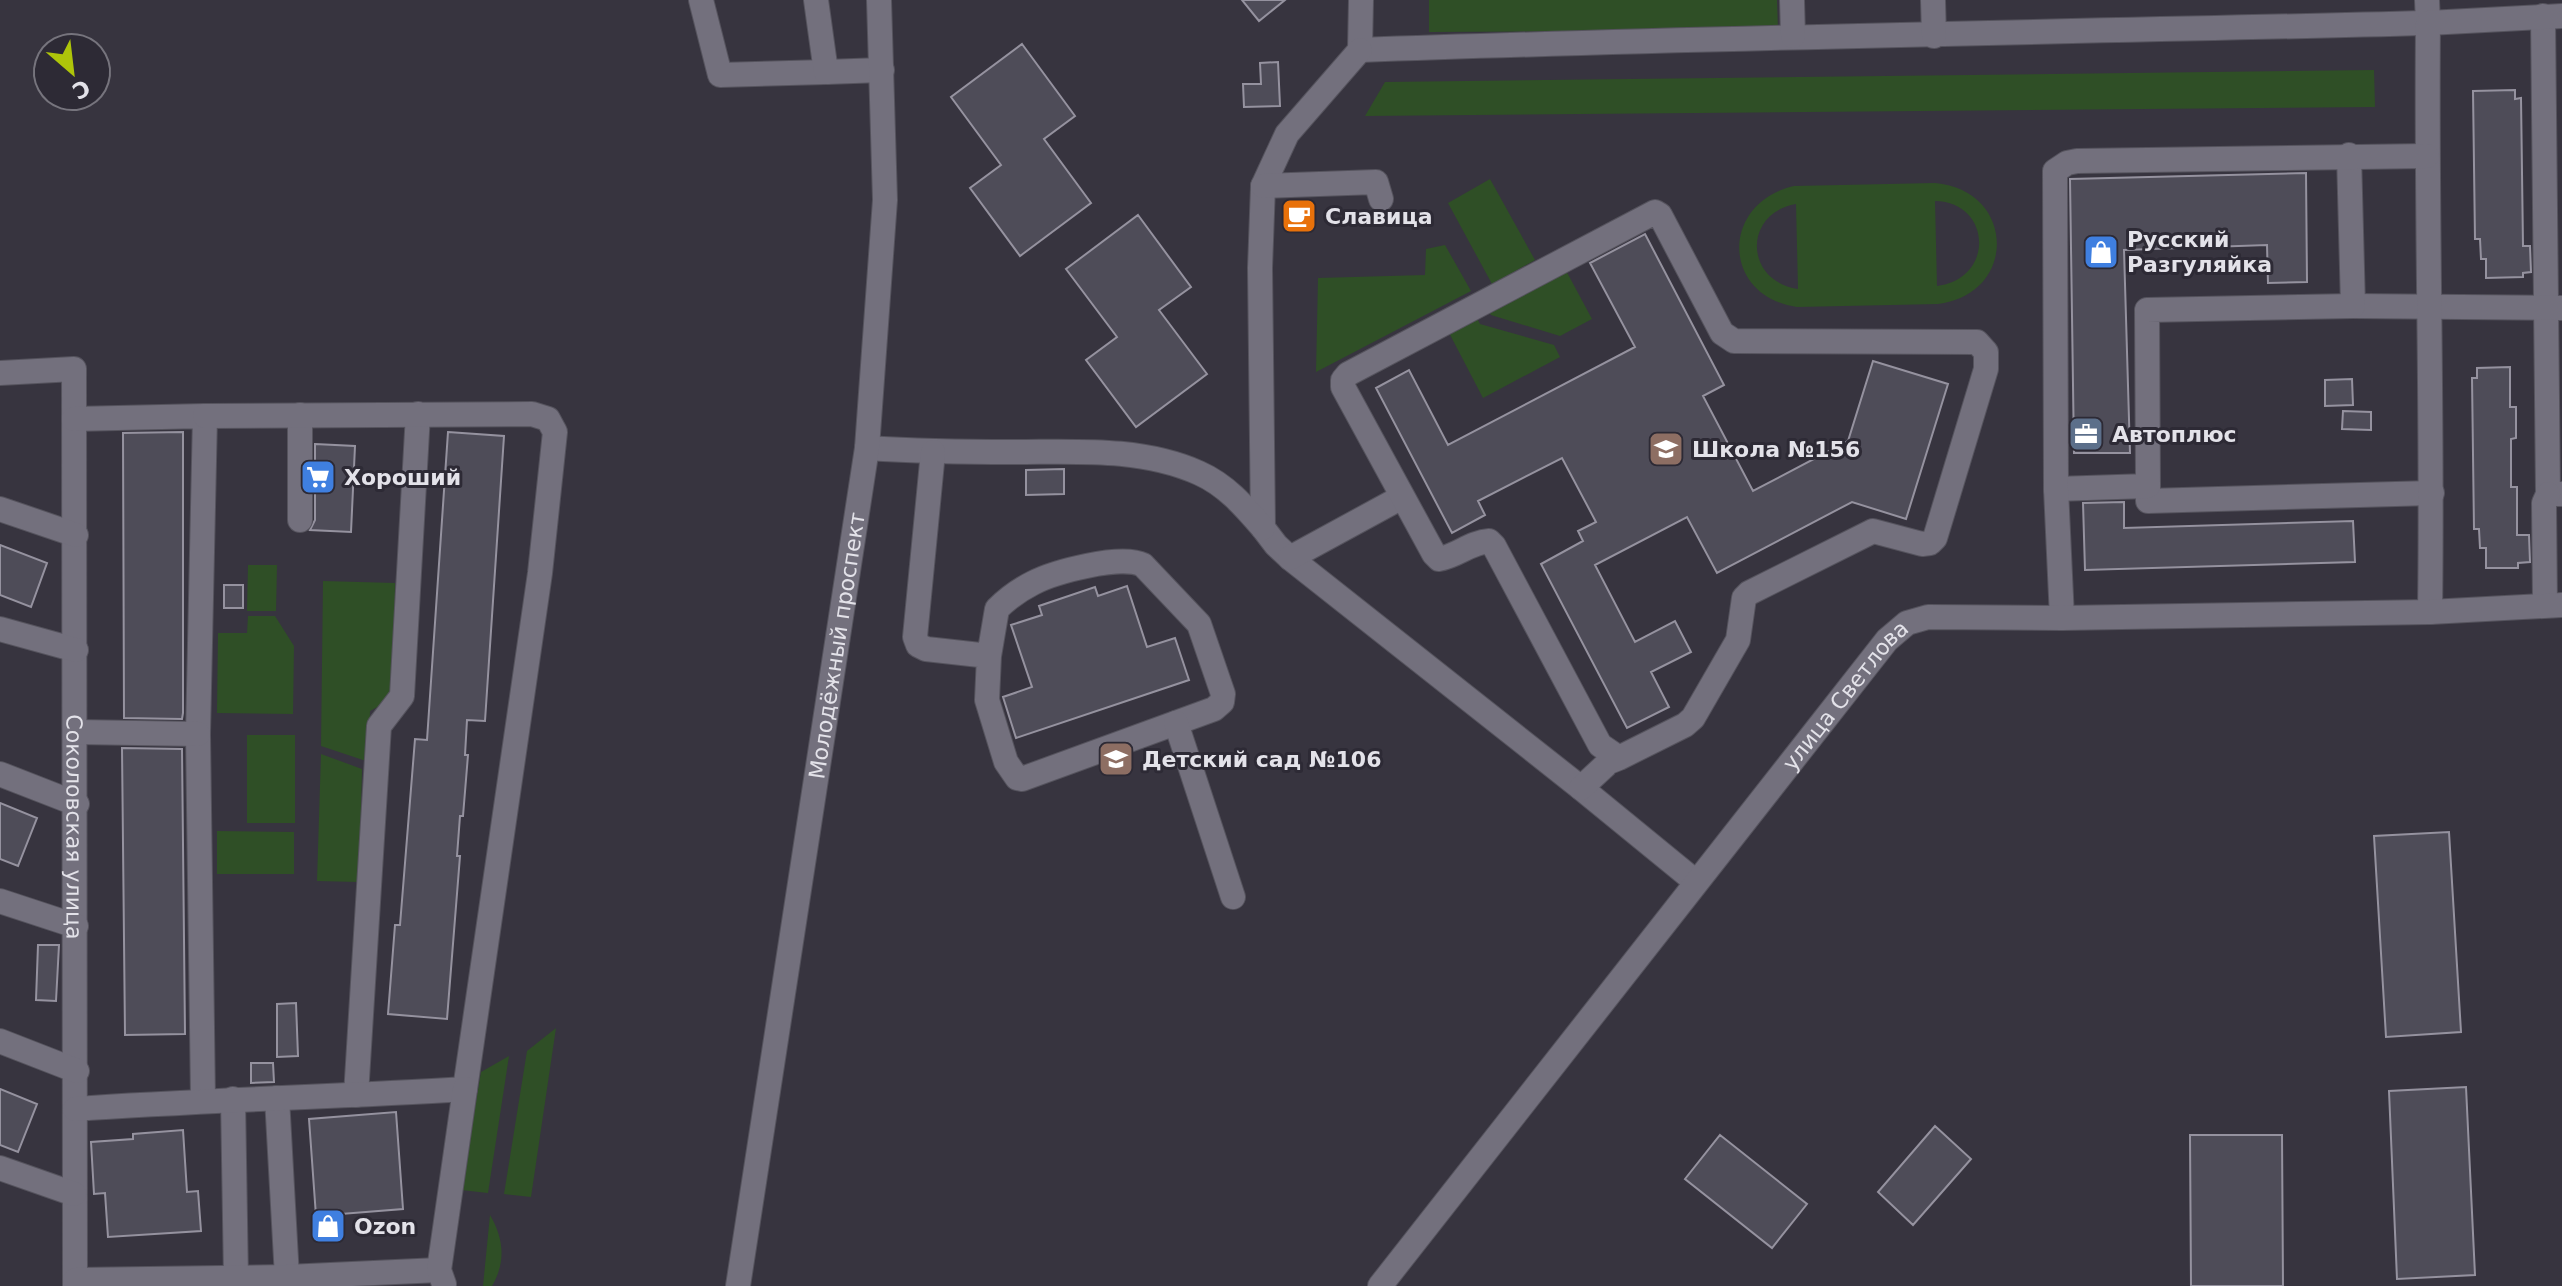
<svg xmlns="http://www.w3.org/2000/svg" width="2562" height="1286" font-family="'DejaVu Sans',sans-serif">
	<rect width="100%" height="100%" fill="#37343f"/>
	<path fill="#2f4f26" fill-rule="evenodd" d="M 1429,0 L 1777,0 L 1778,30 L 1429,32 Z
		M 2374,70 L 2375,107 L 1365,116 L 1385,82 Z
		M 1490,179 L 1535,260 L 1492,284 L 1448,203 Z
		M 1935,183 C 2016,190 2018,294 1938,304 L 1797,307 C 1721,296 1720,203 1794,186 ZM 1935,201 C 1992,202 1995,279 1937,286 ZM 1796,204 L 1798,289 C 1744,281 1743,213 1796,204 Z
		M 1445,245 L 1471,291 L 1316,372 L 1318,278 L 1425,275 L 1426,249 Z
		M 1563,265 L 1592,319 L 1560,336 L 1491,315 L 1486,306 Z
		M 1474,312 L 1480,324 L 1554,345 L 1560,357 L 1483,398 L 1446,327 Z
		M 248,565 L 277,565 L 276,611 L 247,611 Z
		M 323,581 L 395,583 L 394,689 L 381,705 L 370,711 L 369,762 L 321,746 Z
		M 248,616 L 275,616 L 294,646 L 293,714 L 217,713 L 218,633 L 247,633 Z
		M 247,735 L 295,735 L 295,823 L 247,823 Z
		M 321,754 L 362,769 L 359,882 L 317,881 Z
		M 217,831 L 294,832 L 294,874 L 217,874 Z
		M 556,1028 L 531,1197 L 504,1194 L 527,1051 Z
		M 509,1056 L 488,1193 L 461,1190 L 481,1072 Z
		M 490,1215 C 504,1239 506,1262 492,1286 L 483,1286 Z"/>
	<path fill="#4e4c58" stroke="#95929f" stroke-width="2" d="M 1242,0 L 1285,0 L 1259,21 Z
		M 1022,44 L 1075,116 L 1044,139 L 1091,203 L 1020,256 L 970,188 L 1001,165 L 951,97 Z
		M 1278,62 L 1280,106 L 1244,107 L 1243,84 L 1261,84 L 1260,63 Z
		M 2515,90 L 2515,99 L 2521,98 L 2523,246 L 2530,246 L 2531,272 L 2523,273 L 2523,277 L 2486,278 L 2486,259 L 2481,259 L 2480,239 L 2475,239 L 2473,91 Z
		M 2306,173 L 2307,282 L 2268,283 L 2267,245 L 2124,250 L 2130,453 L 2074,453 L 2070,179 Z
		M 1138,215 L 1191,287 L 1159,310 L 1207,374 L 1136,427 L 1086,360 L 1117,337 L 1066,269 Z
		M 1645,234 L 1724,385 L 1703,396 L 1753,491 L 1848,441 L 1873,361 L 1948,384 L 1906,519 L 1852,502 L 1717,573 L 1687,517 L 1595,565 L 1635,642 L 1675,621 L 1691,652 L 1651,672 L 1669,707 L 1627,728 L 1541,564 L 1583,541 L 1578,531 L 1596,522 L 1562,458 L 1478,501 L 1485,515 L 1452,533 L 1376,388 L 1409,370 L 1448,445 L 1635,347 L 1590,263 Z
		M 2510,367 L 2510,407 L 2516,407 L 2516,438 L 2511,439 L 2511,487 L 2517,487 L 2517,535 L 2529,535 L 2530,562 L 2518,563 L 2518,568 L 2486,568 L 2486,548 L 2480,548 L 2479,529 L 2474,529 L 2472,378 L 2477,378 L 2477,368 Z
		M 2352,379 L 2353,405 L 2325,406 L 2325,380 Z
		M 2343,411 L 2371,412 L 2371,430 L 2342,429 Z
		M 183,432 L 183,713 L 182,719 L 124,718 L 123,433 Z
		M 448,432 L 504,436 L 485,721 L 467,720 L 465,755 L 468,755 L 463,816 L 460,816 L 457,856 L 460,856 L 447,1019 L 388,1014 L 395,925 L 400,925 L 415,739 L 427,740 Z
		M 315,444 L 355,446 L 351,532 L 310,530 L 315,520 Z
		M 1064,469 L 1064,494 L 1026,495 L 1026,470 Z
		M 2124,502 L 2124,528 L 2353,521 L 2355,562 L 2085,570 L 2083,503 Z
		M 0,545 L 47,563 L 31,607 L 0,595 Z
		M 224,585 L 243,585 L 243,608 L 224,608 Z
		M 1127,586 L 1147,647 L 1175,638 L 1189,680 L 1016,738 L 1003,697 L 1032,687 L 1011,625 L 1042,615 L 1039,606 L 1095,587 L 1098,596 Z
		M 122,748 L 182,749 L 185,1034 L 125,1035 Z
		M 0,803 L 37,818 L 18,866 L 0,859 Z
		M 2449,832 L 2461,1032 L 2386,1037 L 2374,836 Z
		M 38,945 L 59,945 L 56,1001 L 36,1000 Z
		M 296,1003 L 298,1056 L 277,1057 L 277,1004 Z
		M 251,1063 L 273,1063 L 274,1082 L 251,1083 Z
		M 2466,1087 L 2475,1275 L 2397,1279 L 2389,1091 Z
		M 0,1089 L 37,1104 L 18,1152 L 0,1145 Z
		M 396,1112 L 403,1209 L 316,1216 L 309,1119 Z
		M 1935,1126 L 1971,1159 L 1913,1225 L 1878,1192 Z
		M 183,1130 L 187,1192 L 198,1191 L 201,1231 L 108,1237 L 105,1193 L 94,1194 L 91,1142 L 133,1139 L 133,1134 Z
		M 1720,1135 L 1807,1204 L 1772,1248 L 1685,1179 Z
		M 2190,1135 L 2282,1135 L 2283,1286 L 2191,1286 Z"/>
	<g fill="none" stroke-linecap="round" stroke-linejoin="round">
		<defs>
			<g id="minor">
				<path d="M 701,0 L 720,75 L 826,72"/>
				<path d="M 816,0 L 826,72 L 882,70"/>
				<path d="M 1361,0 L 1360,50 C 1716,37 2072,32 2428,23 L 2427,0"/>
				<path d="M 1792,0 L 1793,36"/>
				<path d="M 1933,0 L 1934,36"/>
				<path d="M 2543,16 L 2548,494 L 2562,494"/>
				<path d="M 1360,50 L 1287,134 L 1263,186 L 1260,268 L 1263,528 L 1276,545 L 1290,558 L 1581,788 L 1696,882"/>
				<path d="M 1263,186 L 1376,182 L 1381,199"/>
				<path d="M 2353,306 L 2562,308"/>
				<path id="s1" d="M 0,373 L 74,369 L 75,1286"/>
				<path d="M 300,415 L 300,520"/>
				<path d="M 74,419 L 205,416 L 198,734 L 203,1100"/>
				<path d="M 867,448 C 915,451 964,452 1013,452 C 1075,452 1141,447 1199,473 C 1226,485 1244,506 1263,528"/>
				<path d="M 933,452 L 915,637 L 918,645 L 926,649 L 989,656 L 987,700 L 1006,762 L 1017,778 L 1022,779 L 1214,709 L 1222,702 L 1223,694 L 1199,624 L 1143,565 C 1121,554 1054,572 1033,583 C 1021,589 1007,599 997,609 L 989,656"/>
				<path d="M 2148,486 L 2148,501 L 2432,493"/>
				<path d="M 2056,489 L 2148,486 L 2147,310 L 2353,306 L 2349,155"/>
				<path d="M 0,509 L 76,535"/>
				<path d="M 1290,558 L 1402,497"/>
				<path d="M 2545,605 L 2544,503 L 2548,494"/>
				<path d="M 2430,612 C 2433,416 2426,220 2428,23 L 2562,16"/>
				<path d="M 2062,618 L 2056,489 L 2055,171 L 2067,163 L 2077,161 L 2427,156"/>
				<path d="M 0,629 L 76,650"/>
				<path d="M 1176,723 L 1233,897"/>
				<path d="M 76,732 L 198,734"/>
				<path d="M 0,774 L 77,804"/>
				<path d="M 1581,788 L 1609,762 L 1619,758 L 1685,725 L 1693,718 L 1738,640 L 1744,598 L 1749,593 L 1873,531 L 1922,544 L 1930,543 L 1935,538 L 1986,369 L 1986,352 L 1977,342 L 1734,341 L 1722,333 L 1660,215 L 1655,212 L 1348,374 L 1343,380 L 1343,387 L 1434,554 L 1439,559 C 1457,556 1471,542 1489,541 L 1494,546 L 1600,745 L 1619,758"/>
				<path d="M 0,901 L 76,926"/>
				<path d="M 0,1041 L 77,1071"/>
				<path d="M 356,1095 L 379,726 L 402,696 L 418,414"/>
				<path d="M 277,1098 L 287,1277"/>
				<path d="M 233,1099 L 236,1279"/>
				<path d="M 75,1109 C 205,1100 335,1097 465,1089 L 540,573 L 555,432 L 548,419 L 532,414 L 205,416"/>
				<path d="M 0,1168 L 74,1194"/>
				<path d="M 75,1280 L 287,1277 L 439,1270"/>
				<path d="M 444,1284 L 439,1270 L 465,1089"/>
				<path id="s2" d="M 738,1286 L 867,448 L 885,200 L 879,0"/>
				<path id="s3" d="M 1380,1286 L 1887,640 L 1907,623 L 1928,617 L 2062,618 L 2430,612 L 2562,605"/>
			</g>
		</defs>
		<use href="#minor" stroke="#55535d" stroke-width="26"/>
		<use href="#minor" stroke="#73707d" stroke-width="24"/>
	</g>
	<defs>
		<symbol id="cafe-square" viewBox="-11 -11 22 22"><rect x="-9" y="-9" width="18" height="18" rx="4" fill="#e8710a" stroke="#2d2a35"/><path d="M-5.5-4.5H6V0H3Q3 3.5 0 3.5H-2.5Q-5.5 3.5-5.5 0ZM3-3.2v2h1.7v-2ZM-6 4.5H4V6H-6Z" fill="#fff"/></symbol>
		<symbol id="shop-square" viewBox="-11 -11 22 22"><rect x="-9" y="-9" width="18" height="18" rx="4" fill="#3f7fe0" stroke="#2d2a35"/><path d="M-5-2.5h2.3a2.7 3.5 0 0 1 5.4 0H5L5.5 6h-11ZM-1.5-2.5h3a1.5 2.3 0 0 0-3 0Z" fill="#fff"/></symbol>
		<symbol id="office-square" viewBox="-11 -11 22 22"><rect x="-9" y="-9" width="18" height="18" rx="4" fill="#5c6f8a" stroke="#2d2a35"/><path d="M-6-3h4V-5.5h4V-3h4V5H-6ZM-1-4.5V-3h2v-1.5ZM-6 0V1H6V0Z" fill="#fff"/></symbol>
		<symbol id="school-square" viewBox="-11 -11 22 22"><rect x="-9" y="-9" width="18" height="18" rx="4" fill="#8d6e63" stroke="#2d2a35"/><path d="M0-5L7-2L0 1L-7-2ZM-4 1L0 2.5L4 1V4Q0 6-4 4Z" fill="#fff"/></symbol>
		<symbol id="supermarket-square" viewBox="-11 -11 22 22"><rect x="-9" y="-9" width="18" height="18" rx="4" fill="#3f7fe0" stroke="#2d2a35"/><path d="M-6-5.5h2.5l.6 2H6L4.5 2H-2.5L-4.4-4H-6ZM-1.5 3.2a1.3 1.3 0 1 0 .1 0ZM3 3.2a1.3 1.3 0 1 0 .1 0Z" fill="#fff"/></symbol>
	</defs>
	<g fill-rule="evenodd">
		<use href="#cafe-square" x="1279" y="196" width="40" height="40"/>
		<use href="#shop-square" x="2081" y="232" width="40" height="40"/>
		<use href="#office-square" x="2066" y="414" width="40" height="40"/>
		<use href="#school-square" x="1646" y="429" width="40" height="40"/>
		<use href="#supermarket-square" x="298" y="457" width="40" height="40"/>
		<use href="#school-square" x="1096" y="739" width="40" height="40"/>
		<use href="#shop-square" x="308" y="1206" width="40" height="40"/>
	</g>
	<g text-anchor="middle" stroke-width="6" stroke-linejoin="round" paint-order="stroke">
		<g font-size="22" font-weight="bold" fill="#e3e2e9" stroke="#2d2a35" text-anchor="start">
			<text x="1325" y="224">Славица</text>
			<text x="2127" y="247">Русский<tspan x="2127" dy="25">Разгуляйка</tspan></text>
			<text x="2112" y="442">Автоплюс</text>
			<text x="1692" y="457">Школа №156</text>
			<text x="344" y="485">Хороший</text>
			<text x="1142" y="767">Детский сад №106</text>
			<text x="354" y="1234">Ozon</text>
		</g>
		<g font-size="22" fill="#e3e2e9" stroke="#2d2a35">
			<text dy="8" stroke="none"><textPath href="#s2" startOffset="648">Молодёжный проспект</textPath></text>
			<text dy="8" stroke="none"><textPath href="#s3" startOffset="752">улица Светлова</textPath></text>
			<text dy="8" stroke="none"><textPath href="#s1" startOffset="532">Соколовская улица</textPath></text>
		</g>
	</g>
	<g transform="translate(72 72) rotate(152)"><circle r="38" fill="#2d2a35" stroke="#76747d" stroke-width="2"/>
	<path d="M0-6L14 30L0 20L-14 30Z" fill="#aec50a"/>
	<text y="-12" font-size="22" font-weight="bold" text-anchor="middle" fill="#e3e2e9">С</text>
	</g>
</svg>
